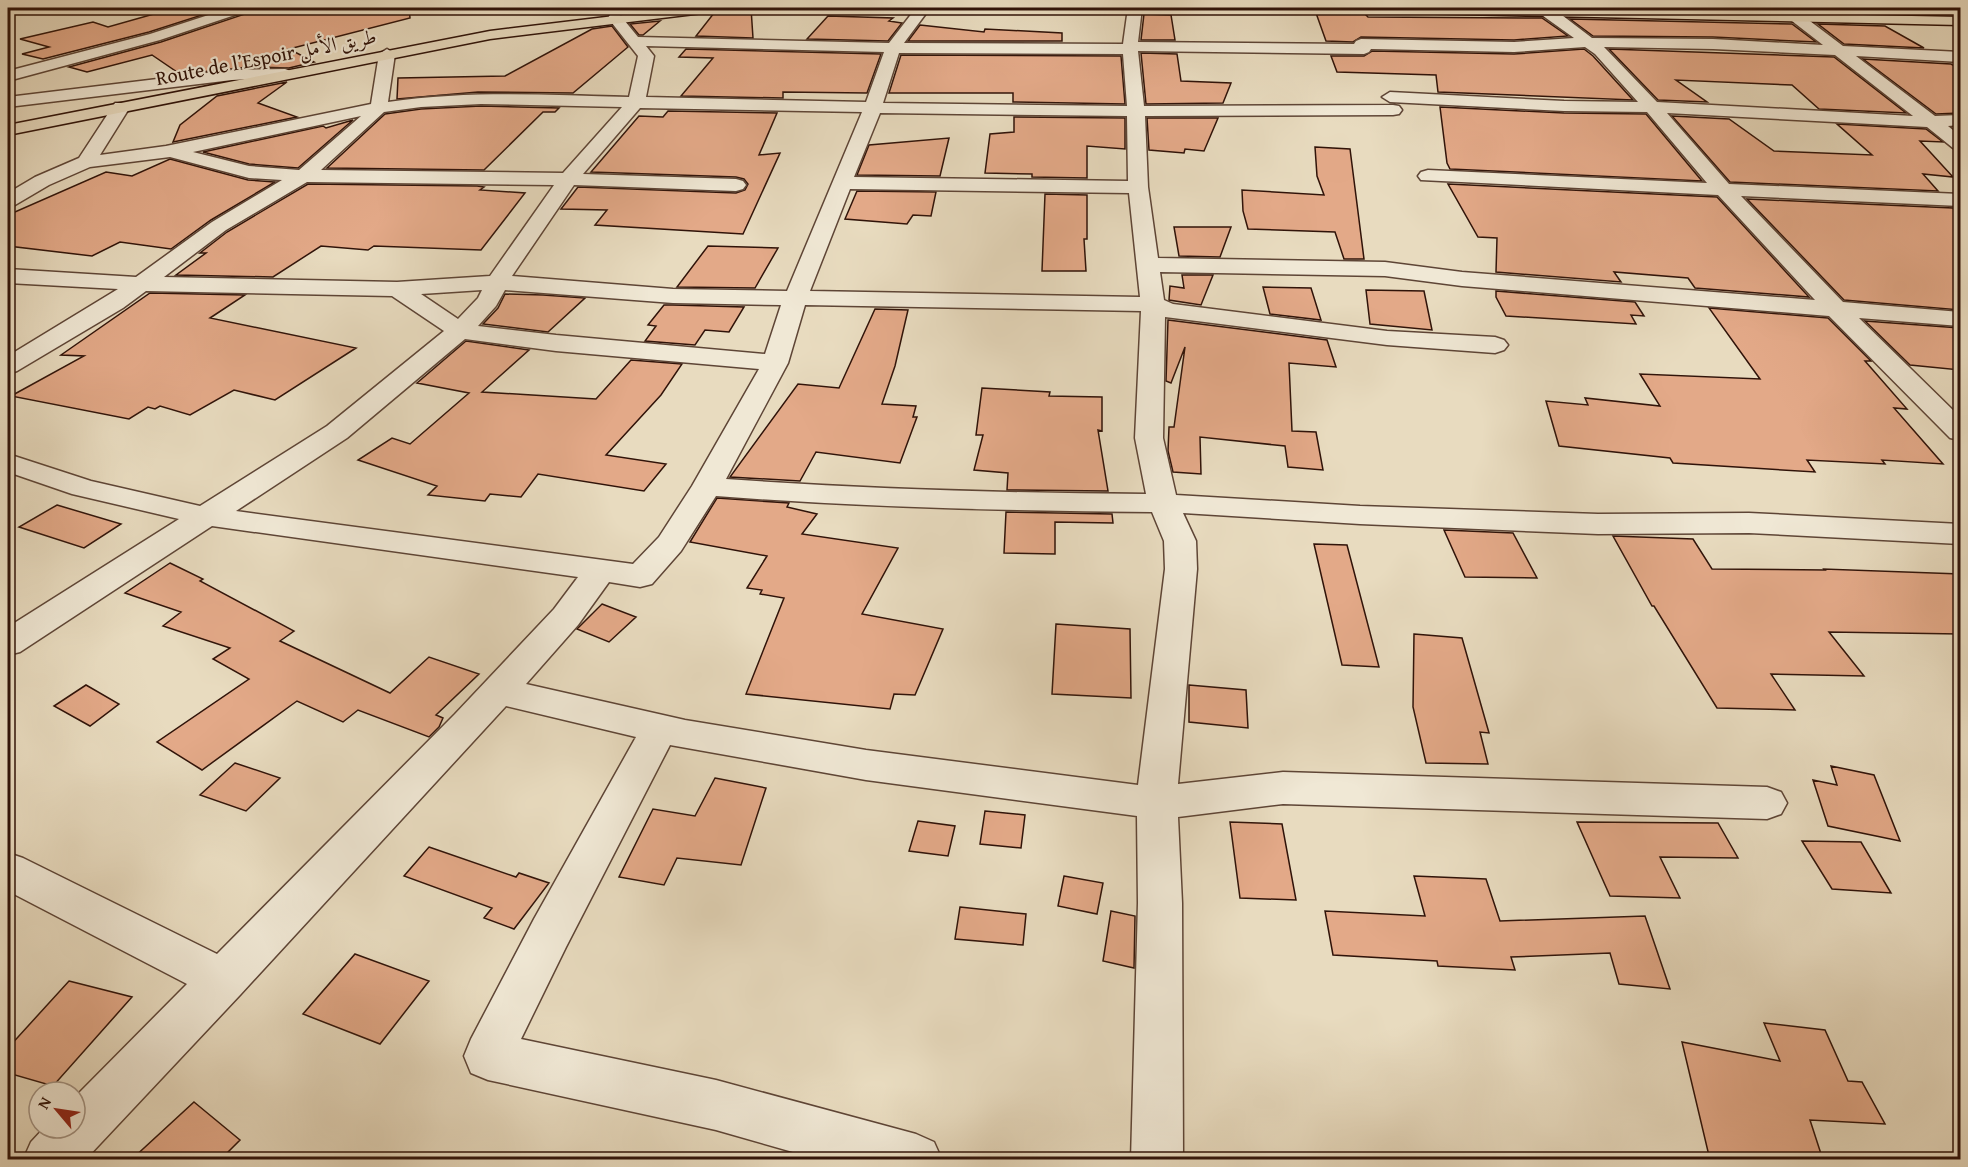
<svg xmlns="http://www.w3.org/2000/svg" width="1968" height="1167" font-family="'Gentium Book Plus',Amiri,serif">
	<rect width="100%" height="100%" fill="#e8dbbf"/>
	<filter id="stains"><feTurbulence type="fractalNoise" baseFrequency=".00333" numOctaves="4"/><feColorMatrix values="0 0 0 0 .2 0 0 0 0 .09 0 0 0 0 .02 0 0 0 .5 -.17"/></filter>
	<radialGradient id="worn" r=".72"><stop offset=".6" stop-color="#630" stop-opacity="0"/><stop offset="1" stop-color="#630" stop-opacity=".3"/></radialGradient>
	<path fill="#e3a988" stroke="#301309" stroke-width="1.5" d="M 175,8 L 224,8 L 149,32 L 43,59 L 22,54 L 49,47 L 20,39 L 93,22 L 108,27 Z
		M 251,8 L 409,8 L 410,18 L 289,49 L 314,62 L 289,68 L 253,67 L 262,61 L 241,68 L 180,74 L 152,55 L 87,72 L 69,67 L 161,42 L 248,13 Z
		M 751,8 L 753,38 L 696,36 L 714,13 L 720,9 Z
		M 1772,8 L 1856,9 L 1863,13 L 1777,11 Z
		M 1316,13 L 1365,14 L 1368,17 L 1542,18 L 1568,36 L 1514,40 L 1361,37 L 1353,42 L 1326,41 Z
		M 1144,14 L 1171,15 L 1175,40 L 1141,40 Z
		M 828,16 L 893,18 L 889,21 L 902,23 L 888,41 L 807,39 Z
		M 1570,19 L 1792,24 L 1816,42 L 1713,37 L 1593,36 Z
		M 660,21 L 643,35 L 639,35 L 630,24 Z
		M 1818,24 L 1885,26 L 1924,48 L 1844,44 Z
		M 920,25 L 984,32 L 985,29 L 1062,33 L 1062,41 L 908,41 Z
		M 612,26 L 628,47 L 573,93 L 478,92 L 397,99 L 398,78 L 505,76 L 592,29 Z
		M 686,49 L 881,54 L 867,93 L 783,92 L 783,98 L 681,96 L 713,58 L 679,57 Z
		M 1584,49 L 1593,56 L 1633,100 L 1438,92 L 1436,75 L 1337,72 L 1331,56 L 1364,56 L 1372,51 L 1514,54 Z
		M 1609,49 L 1834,57 L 1906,113 L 1819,109 L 1792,85 L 1676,80 L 1707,102 L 1658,100 Z
		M 1141,53 L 1177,54 L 1181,81 L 1231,83 L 1223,103 L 1146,104 Z
		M 901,55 L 1121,56 L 1125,104 L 1013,102 L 1013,93 L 889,93 Z
		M 1863,59 L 1951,64 L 1960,69 L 1960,113 L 1936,114 Z
		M 287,82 L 258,103 L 297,117 L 173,142 L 180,125 L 217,96 Z
		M 481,106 L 559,108 L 555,112 L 543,112 L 484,170 L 327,168 L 385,114 L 421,109 Z
		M 1440,107 L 1564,113 L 1646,114 L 1702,181 L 1450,169 L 1447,163 Z
		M 668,111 L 777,113 L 759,155 L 780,153 L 743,234 L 595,225 L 607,210 L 561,209 L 578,187 L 736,193 L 745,190 L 748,184 L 744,179 L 736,177 L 591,172 L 639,116 L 663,117 Z
		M 1672,116 L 1729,119 L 1774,151 L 1872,155 L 1837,124 L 1926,129 L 1943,142 L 1920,141 L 1953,177 L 1923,174 L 1938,191 L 1730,182 Z
		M 1014,117 L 1125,118 L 1125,149 L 1087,146 L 1087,178 L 1032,177 L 1032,174 L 985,173 L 990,134 L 1014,132 Z
		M 1147,118 L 1218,118 L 1204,151 L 1185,149 L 1184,153 L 1149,150 Z
		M 353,120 L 298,168 L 249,164 L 203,152 L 323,126 L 326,128 Z
		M 949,138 L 940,176 L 857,175 L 869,145 Z
		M 1315,147 L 1350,149 L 1364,259 L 1344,259 L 1335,232 L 1248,229 L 1243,211 L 1242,190 L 1324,195 L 1317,176 Z
		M 170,159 L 248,180 L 275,182 L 211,220 L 171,249 L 120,242 L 92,256 L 8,246 L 8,215 L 106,172 L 132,176 Z
		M 308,184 L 477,186 L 484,187 L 480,190 L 525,193 L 481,250 L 374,246 L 368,250 L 321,246 L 273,277 L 176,275 L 206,253 L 200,253 L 227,232 Z
		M 1448,184 L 1717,197 L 1809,297 L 1695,288 L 1688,278 L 1614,272 L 1621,282 L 1496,272 L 1497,238 L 1478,237 Z
		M 857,191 L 936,192 L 931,216 L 913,215 L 907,224 L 845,219 Z
		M 1045,194 L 1087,195 L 1087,239 L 1084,239 L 1086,271 L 1042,271 Z
		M 1747,199 L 1953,208 L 1960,217 L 1960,310 L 1844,300 Z
		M 1174,227 L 1231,227 L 1220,257 L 1179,256 Z
		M 708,246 L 778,248 L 755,288 L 677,287 Z
		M 1182,275 L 1213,275 L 1201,305 L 1169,300 L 1170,286 L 1184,288 Z
		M 1263,287 L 1311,288 L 1321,320 L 1270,314 Z
		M 1366,290 L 1424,291 L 1432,330 L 1370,324 Z
		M 1496,291 L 1635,302 L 1644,316 L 1631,315 L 1636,324 L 1506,316 L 1496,297 Z
		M 150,293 L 245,295 L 210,318 L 356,348 L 275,400 L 234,390 L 190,415 L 160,406 L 155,409 L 148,407 L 129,419 L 11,396 L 84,356 L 61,355 Z
		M 505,294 L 543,295 L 585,298 L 548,332 L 483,324 L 498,308 Z
		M 664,305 L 673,305 L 744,307 L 729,332 L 705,330 L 695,345 L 645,341 L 656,326 L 648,325 Z
		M 1709,308 L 1828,318 L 1871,361 L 1865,361 L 1907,409 L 1894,408 L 1943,464 L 1882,460 L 1885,464 L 1807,460 L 1815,472 L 1673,463 L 1670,458 L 1559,446 L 1546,401 L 1588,405 L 1585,398 L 1660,406 L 1640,374 L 1760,379 Z
		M 875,309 L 908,310 L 895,366 L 882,404 L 916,406 L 913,417 L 917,417 L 900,463 L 816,452 L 800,481 L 730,477 L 798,384 L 839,388 Z
		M 1168,320 L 1327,340 L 1336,367 L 1289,363 L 1292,431 L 1316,432 L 1323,470 L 1288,467 L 1285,446 L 1200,437 L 1201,474 L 1173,472 L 1168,451 L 1169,427 L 1174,427 L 1185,347 L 1171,383 L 1166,381 Z
		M 1865,321 L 1960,328 L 1960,370 L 1910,365 Z
		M 466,341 L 529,350 L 482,392 L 596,399 L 631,360 L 682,364 L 661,395 L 606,455 L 666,464 L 644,491 L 538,474 L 521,497 L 490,494 L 485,501 L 428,495 L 437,486 L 358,460 L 392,438 L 410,444 L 469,393 L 417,383 Z
		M 982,388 L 1050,392 L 1049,396 L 1102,397 L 1102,431 L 1098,430 L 1108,491 L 1007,490 L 1008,473 L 974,470 L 983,435 L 976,435 Z
		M 717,498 L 789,503 L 787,507 L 817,514 L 802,534 L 898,548 L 862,614 L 943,629 L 915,695 L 894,694 L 890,709 L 746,694 L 784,598 L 760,594 L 762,590 L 747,588 L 767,556 L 690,542 Z
		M 57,505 L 121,524 L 84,548 L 19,527 Z
		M 1006,512 L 1112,514 L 1113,523 L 1055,522 L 1055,554 L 1004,553 Z
		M 1444,530 L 1513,533 L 1537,578 L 1465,577 Z
		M 1613,536 L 1693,539 L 1712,569 L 1825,570 L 1824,569 L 1960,574 L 1960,634 L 1829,632 L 1864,676 L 1771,674 L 1795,710 L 1717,708 L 1654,606 L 1652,606 Z
		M 1314,544 L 1347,545 L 1379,667 L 1342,665 Z
		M 170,563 L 203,579 L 200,581 L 294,631 L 280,641 L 390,693 L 429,657 L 479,674 L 436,715 L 443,718 L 439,727 L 429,737 L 358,710 L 343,722 L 297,701 L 202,770 L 157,742 L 249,679 L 213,659 L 230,648 L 163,626 L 181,612 L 125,593 Z
		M 602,604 L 636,617 L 609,642 L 577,629 Z
		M 1056,624 L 1130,629 L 1131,698 L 1052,694 Z
		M 1414,634 L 1462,638 L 1489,733 L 1480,732 L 1488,764 L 1426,763 L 1413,707 Z
		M 86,685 L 119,704 L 90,726 L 54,706 Z
		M 1189,685 L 1246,690 L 1248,728 L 1189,722 Z
		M 235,763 L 280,778 L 246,811 L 200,795 Z
		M 1831,766 L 1874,775 L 1900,841 L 1828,826 L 1813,780 L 1837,785 Z
		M 715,778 L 766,788 L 741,865 L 677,858 L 664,885 L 619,877 L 653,809 L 695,816 Z
		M 985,811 L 1025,815 L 1021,848 L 980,844 Z
		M 918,821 L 955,826 L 948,856 L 909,851 Z
		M 1230,822 L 1282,824 L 1296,900 L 1240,898 Z
		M 1577,822 L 1718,823 L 1738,858 L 1660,857 L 1680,898 L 1610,896 Z
		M 1802,841 L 1861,842 L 1891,893 L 1832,889 Z
		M 429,847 L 516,877 L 519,873 L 549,883 L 514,929 L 484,918 L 492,908 L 404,876 Z
		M 1064,876 L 1103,883 L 1097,914 L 1058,906 Z
		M 1414,876 L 1486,879 L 1500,921 L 1645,916 L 1670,989 L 1619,984 L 1610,953 L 1511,957 L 1515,970 L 1438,966 L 1437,961 L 1333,955 L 1325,911 L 1425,916 Z
		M 960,907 L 1026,914 L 1023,945 L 955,939 Z
		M 1111,911 L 1135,916 L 1134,968 L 1103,961 Z
		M 355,954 L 429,981 L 380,1044 L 303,1014 Z
		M 69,981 L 132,997 L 53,1086 L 8,1073 L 8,1048 Z
		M 1764,1023 L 1825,1030 L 1848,1081 L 1862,1082 L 1885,1124 L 1810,1120 L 1823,1160 L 1710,1160 L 1682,1042 L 1780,1061 Z
		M 194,1102 L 240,1140 L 220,1160 L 131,1160 Z"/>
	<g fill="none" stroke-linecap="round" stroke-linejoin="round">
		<defs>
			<path id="minor" d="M 230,8 L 249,8 L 247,11 L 160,40 L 8,81 L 8,71 L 150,34 Z
				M 916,8 L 930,8 L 904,43 L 1123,44 L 1128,8 L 1142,8 L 1138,42 L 1354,44 L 1356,41 L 1361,39 L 1514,42 L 1574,38 L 1532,8 L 1554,9 L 1592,38 L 1713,39 L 1823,45 L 1792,21 L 1790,18 L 1797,14 L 1802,15 L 1843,46 L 1960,52 L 1960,62 L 1856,56 L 1935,116 L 1960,115 L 1960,125 L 1948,126 L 1960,136 L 1960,150 L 1953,148 L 1927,127 L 1667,113 L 1729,184 L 1960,194 L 1960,206 L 1741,196 L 1843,302 L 1960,312 L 1960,326 L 1859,318 L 1960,417 L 1960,440 L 1950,438 L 1829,316 L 1462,286 L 1385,276 L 1160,272 L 1164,300 L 1173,304 L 1387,331 L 1495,337 L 1504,340 L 1508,345 L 1504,350 L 1495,353 L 1387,345 L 1165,317 L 1163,438 L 1176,495 L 1360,506 L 1598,514 L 1749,513 L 1960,524 L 1960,544 L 1749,533 L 1598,534 L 1360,524 L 1183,513 L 1196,541 L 1197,569 L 1178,784 L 1283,772 L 1767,787 L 1781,792 L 1787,803 L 1781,814 L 1767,819 L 1283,804 L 1178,817 L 1182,903 L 1183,1160 L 1131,1160 L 1138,903 L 1137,816 L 866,780 L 670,745 L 566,947 L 521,1039 L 716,1080 L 916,1134 L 934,1142 L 942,1160 L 821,1160 L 716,1130 L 488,1080 L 471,1073 L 464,1056 L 471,1039 L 534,919 L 636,737 L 506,706 L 240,995 L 85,1160 L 23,1160 L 31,1142 L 44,1128 L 75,1128 L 75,1097 L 187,984 L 8,891 L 8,853 L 23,858 L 217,954 L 455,714 L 554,609 L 578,577 L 212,526 L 20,652 L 8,655 L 8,627 L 179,519 L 72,494 L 8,472 L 8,454 L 91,481 L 200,506 L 327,426 L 444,331 L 392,296 L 146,291 L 123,308 L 17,371 L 8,374 L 8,356 L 118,289 L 8,283 L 8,269 L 136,277 L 212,222 L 282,180 L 249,178 L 170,157 L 90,167 L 49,185 L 15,205 L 8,207 L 8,193 L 35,177 L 79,158 L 115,103 L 127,103 L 130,107 L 100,155 L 166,146 L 371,104 L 379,54 L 387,49 L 395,54 L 388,102 C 468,90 549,95 629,97 L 638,56 L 608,18 L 610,15 L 620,15 L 638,37 L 889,43 ZM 646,46 L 884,52 L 866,102 L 646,97 L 654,56 ZM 1585,47 L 1595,54 L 1638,102 L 1564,101 L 1390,92 L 1382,97 L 1390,102 L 1564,111 L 1647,112 L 1707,183 L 1428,170 L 1421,172 L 1418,176 L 1421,180 L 1718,195 L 1815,300 L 1462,272 L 1385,262 L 1158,258 L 1148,187 L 1145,116 L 1393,115 L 1399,114 L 1402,110 L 1399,106 L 1393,105 L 1144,106 L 1138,51 L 1364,54 L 1369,52 L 1371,49 L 1514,52 ZM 1604,47 L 1713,49 L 1835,55 L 1913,116 L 1657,102 ZM 899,53 L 1123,54 L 1127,106 L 883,103 ZM 481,104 L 622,107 L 563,173 L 321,170 L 384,112 L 421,107 ZM 640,108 L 862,112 L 787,291 L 673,289 L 512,276 L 574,185 L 736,191 L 743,189 L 746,185 L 743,181 L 736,179 L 583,174 ZM 880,113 L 1127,116 L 1128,181 L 854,177 ZM 361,116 L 299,170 L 249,166 L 193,152 ZM 307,182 L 554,185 L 490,276 L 397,282 L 164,277 L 226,230 ZM 850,189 L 1129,193 L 1140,297 L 810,291 ZM 482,290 L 478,298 L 458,319 L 421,294 ZM 505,290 L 673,303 L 781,305 L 765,354 L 556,335 L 478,326 L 496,306 ZM 805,305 L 1141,311 L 1135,438 L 1146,494 C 1006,493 866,489 726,479 L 788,363 ZM 465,339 L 556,351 L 759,369 L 692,486 L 659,537 L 633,564 L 236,511 L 347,438 ZM 716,496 C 861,507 1006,511 1152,512 L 1164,541 L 1165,569 L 1138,785 L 866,750 L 685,720 L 526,684 L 578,625 L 609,582 L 640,587 L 652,584 L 681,551 Z
				M 1754,8 L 1769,8 L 1781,17 L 1779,20 L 1769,20 Z
				M 285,69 L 291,71 L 293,74 L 291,77 L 232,80 L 8,107 L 8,97 L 232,70 Z"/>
			<path id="highway" d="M 681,8 L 718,8 L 711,12 L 490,39 L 8,135 L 8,125 L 490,31 Z
				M 1359,8 L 1535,8 L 1960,17 L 1960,25 L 1366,12 Z"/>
		</defs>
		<use href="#minor" stroke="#5e4536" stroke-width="3"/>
		<use href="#highway" stroke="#301309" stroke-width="3"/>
		<use href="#minor" fill="#f0e8d5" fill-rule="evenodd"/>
		<use href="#highway" fill="#e8dbbf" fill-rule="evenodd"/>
	</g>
	<g text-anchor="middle" stroke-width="4.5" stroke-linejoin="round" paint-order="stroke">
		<g font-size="20" fill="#301309" stroke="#f0e8d5">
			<text transform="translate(266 57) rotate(-11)" y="7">Route de l’Espoir طريق الأمل</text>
		</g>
	</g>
	<rect width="1968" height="1167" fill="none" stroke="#e8dbbf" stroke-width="30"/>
	<rect x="9" y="9" width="1950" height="1149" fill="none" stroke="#301309" stroke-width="3"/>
	<rect x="15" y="15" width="1938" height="1137" fill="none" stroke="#301309" stroke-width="1.5"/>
	<g transform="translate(57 1110) rotate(299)"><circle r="28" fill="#f0e8d5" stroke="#a39383" stroke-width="1.5"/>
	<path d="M0-4.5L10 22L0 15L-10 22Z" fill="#8f2418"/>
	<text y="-9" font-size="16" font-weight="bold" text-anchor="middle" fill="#301309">N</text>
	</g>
	<rect width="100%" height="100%" filter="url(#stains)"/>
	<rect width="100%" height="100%" fill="url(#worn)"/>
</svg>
